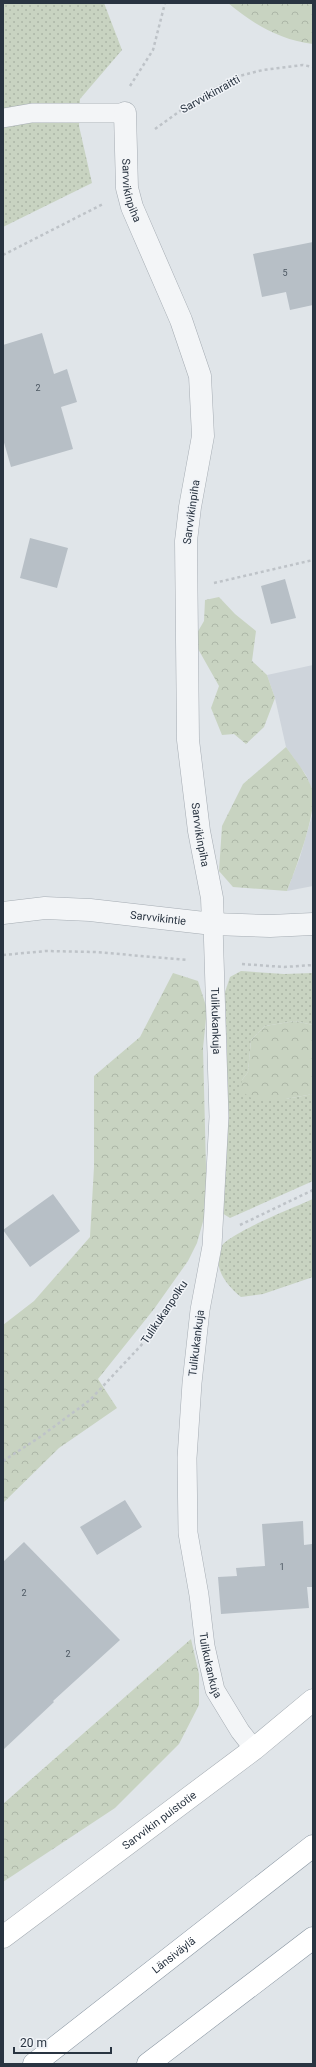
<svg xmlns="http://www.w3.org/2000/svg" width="316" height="2067" font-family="Roboto,sans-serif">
	<defs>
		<pattern id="grass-dots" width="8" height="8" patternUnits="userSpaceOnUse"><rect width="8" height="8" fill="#c8d3c1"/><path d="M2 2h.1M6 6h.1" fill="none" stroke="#acb6a7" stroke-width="1.8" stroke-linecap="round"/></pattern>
		<pattern id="forest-crowns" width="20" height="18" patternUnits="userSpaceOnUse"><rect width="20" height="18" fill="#c8d3c1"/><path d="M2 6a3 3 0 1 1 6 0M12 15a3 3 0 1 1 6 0" fill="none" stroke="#acb6a7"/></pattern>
	</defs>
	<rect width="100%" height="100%" fill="#e0e5e9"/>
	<path fill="#ced4db" d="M 313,665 L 313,793 L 306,775 L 286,747 L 275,698 L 267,675 Z
		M 313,812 L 313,886 L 287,891 L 300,857 Z"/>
	<path fill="url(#grass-dots)" d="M 3,3 L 104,3 L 122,50 L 80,99 L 79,126 L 92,183 L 3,227 Z
		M 241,971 L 284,974 L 313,973 L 313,1025 L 295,1021 L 265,1026 L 251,1040 L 248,1072 L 242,1080 L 286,1099 L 313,1094 L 313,1181 L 230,1218 L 222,1213 L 227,1050 L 225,992 L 230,977 Z
		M 313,1199 L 313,1277 L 263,1294 L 241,1297 C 226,1285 212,1267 221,1247 C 227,1234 297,1206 313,1199 Z"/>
	<path fill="url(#forest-crowns)" d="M 228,3 L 313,3 L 313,44 C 280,40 253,24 228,3 Z
		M 219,597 L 235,614 L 256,631 L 252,661 L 267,675 L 275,698 L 264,727 L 246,744 L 234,734 L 222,735 L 211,708 L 219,686 L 193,640 L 204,621 L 205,600 Z
		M 286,747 C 296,761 308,775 313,792 C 316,815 296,868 287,891 L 233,887 L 219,871 L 222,826 L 243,784 Z
		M 173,973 L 198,981 L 207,1009 L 203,1048 L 207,1207 L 197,1243 L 188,1261 L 154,1309 L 98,1379 L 117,1408 L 59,1448 L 3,1503 L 3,1325 L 34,1301 L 90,1237 L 94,1167 L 94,1076 L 140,1037 Z
		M 295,1021 L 313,1025 L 313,1094 L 286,1099 L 254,1100 L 240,1090 L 242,1080 L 248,1072 L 251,1040 L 265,1026 Z
		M 191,1639 L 199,1674 L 199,1705 L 179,1744 L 115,1808 L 3,1882 L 3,1804 Z"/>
	<path fill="#b7bfc6" d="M 313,242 L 313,305 L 290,310 L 286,292 L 262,297 L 253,254 Z
		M 42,333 L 54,374 L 67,369 L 77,402 L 61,407 L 73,449 L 11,467 L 3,439 L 3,345 Z
		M 30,538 L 68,548 L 57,588 L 20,578 Z
		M 285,579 L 296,618 L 271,624 L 261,586 Z
		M 53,1194 L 80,1231 L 30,1267 L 3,1230 Z
		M 125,1500 L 142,1527 L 97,1555 L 80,1527 Z
		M 303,1521 L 304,1545 L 312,1544 L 313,1562 L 313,1587 L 307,1587 L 309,1608 L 221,1614 L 218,1577 L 237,1576 L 236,1568 L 265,1566 L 262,1524 Z
		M 24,1542 L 120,1640 L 53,1701 L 54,1702 L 3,1750 L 3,1562 Z"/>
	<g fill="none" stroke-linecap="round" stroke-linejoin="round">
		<defs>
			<g id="lane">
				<path d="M 3,118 L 32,113 L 125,113"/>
				<path id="s1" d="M 213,924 L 219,1117 L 212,1246 L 200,1310 L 192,1383 L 187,1458 L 188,1533 L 199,1595 L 205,1646 L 215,1690 L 240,1731 L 254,1749"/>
			</g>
			<g id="street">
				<path id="s2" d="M 125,113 L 127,188 L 132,207 L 181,320 L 200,376 L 203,436 L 190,507 L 186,541 L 188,740 L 199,831 L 212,898 L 213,924"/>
				<path id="s3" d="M 3,913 L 45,908 L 90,910 L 213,924 L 270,926 L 313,924"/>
			</g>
			<g id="secondary">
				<path id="s4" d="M 3,1937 L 254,1749 L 313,1700"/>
			</g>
			<g id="highway">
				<path id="s5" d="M 34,2064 L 313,1846"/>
				<path d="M 148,2064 L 313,1938"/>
			</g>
		</defs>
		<use href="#lane" stroke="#a5acb3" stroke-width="20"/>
		<use href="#street" stroke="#a5acb3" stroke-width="23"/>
		<use href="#secondary" stroke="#a5acb3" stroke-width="23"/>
		<use href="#highway" stroke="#8794a0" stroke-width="23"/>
		<path stroke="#bec3c8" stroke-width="2.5" stroke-dasharray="3 3" stroke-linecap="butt" d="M 130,86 L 153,50 L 165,3
			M 155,129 L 195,100 L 235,77 L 263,70 L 303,65 L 313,67
			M 3,255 L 103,204
			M 214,583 L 313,560
			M 3,955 L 46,951 L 96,952 L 187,960
			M 242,964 L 284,967 L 313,965
			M 240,1225 L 313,1190
			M 3,1461 L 40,1437 L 90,1400 L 147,1339 L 174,1298"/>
		<use href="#lane" stroke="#f3f5f7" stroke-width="19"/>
		<use href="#street" stroke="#f3f5f7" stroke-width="22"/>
		<use href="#secondary" stroke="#fff" stroke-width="22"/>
		<use href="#highway" stroke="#fff" stroke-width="22"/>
	</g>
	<g text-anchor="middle" stroke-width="3" stroke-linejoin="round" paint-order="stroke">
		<g font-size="9" fill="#4c5762">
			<text x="285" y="276">5</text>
			<text x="38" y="391">2</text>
			<text x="282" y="1570">1</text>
			<text x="24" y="1596">2</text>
			<text x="68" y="1657">2</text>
		</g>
		<g font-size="11" fill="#293441" stroke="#f0f3f7">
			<text transform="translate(210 94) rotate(-29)" y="4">Sarvvikinraitti</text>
			<text dy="4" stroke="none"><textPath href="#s2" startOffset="78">Sarvvikinpiha</textPath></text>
			<text transform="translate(191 512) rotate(-82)" y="4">Sarvvikinpiha</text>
			<text dy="4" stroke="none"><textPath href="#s2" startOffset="738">Sarvvikinpiha</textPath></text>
			<text dy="4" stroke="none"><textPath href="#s3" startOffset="156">Sarvvikintie</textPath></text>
			<text dy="4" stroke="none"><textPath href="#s1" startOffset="97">Tulikukankuja</textPath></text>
			<text transform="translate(164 1312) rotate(-56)" y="4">Tulikukanpolku</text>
			<text transform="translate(196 1343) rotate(-83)" y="4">Tulikukankuja</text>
			<text dy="4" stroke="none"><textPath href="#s1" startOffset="745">Tulikukankuja</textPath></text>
			<text dy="4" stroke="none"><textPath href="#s4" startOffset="195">Sarvvikin puistotie</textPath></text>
			<text dy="4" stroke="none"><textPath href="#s5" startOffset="177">Länsiväylä</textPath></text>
		</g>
	</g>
	<rect width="316" height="2067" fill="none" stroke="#293441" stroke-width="8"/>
	<path d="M14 2047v6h97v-6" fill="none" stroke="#293441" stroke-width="2"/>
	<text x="20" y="2047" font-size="12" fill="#293441" stroke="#f0f3f7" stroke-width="3" paint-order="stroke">20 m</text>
</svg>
